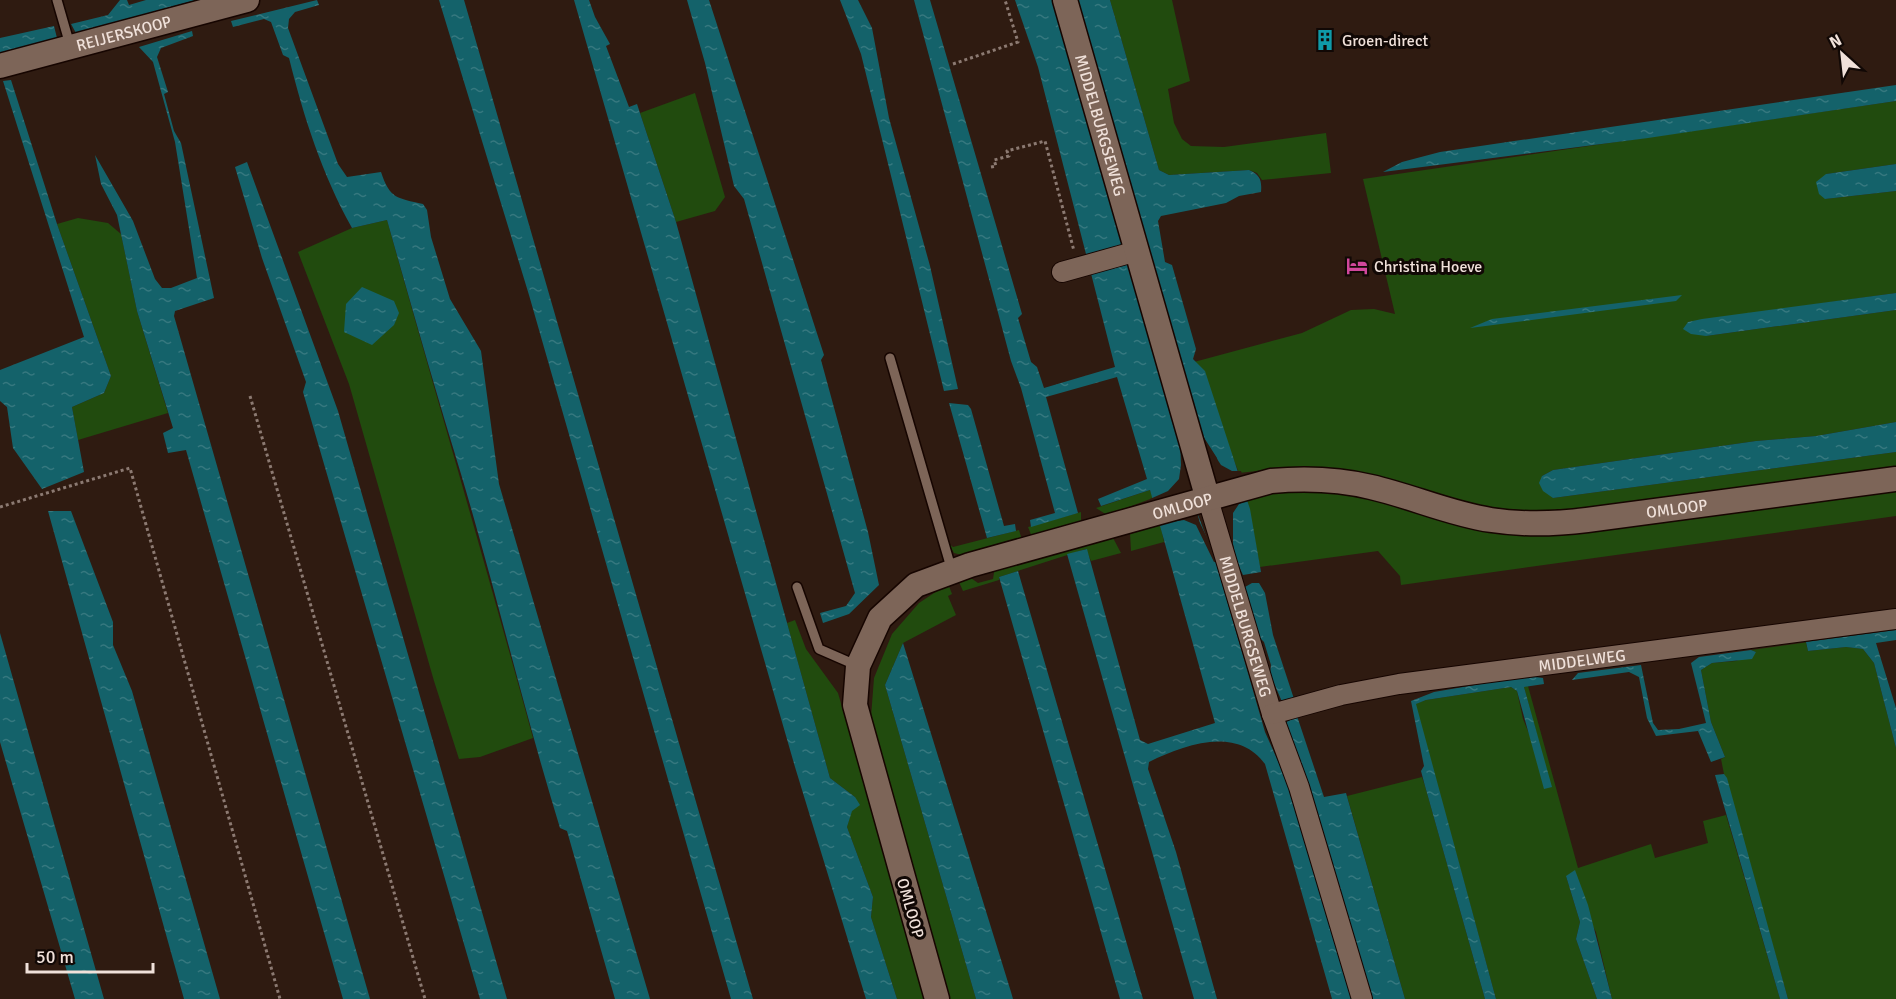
<svg xmlns="http://www.w3.org/2000/svg" width="1896" height="999" font-family="Signika,sans-serif">
	<defs>
		<pattern id="water-ripples" width="26" height="14" patternUnits="userSpaceOnUse" patternTransform="scale(1.5)"><rect width="26" height="14" fill="#14626a"/><path d="M2 4q2-2 4 0t4 0M15 11q2-2 4 0t4 0" fill="none" stroke="#36787f"/></pattern>
	</defs>
	<rect width="100%" height="100%" fill="#2f1b11"/>
	<path fill="#214b0e" d="M 1110,0 L 1172,0 L 1190,81 L 1168,89 L 1174,123 L 1182,139 L 1191,146 L 1224,147 L 1326,133 L 1331,173 L 1262,180 L 1257,173 L 1249,170 L 1169,175 L 1159,170 Z
		M 695,93 L 725,197 L 715,211 L 676,222 L 640,113 Z
		M 1896,101 L 1896,164 L 1826,174 L 1825,199 L 1896,191 L 1896,293 L 1688,322 L 1706,336 L 1896,310 L 1896,422 L 1816,436 L 1756,441 L 1553,470 L 1542,476 L 1553,498 L 1896,452 L 1896,471 L 1590,513 L 1514,514 L 1316,468 L 1291,467 L 1239,473 L 1194,362 L 1302,333 L 1351,310 L 1374,309 L 1395,314 L 1363,179 Z
		M 78,218 L 108,223 L 121,234 L 137,311 L 168,413 L 78,440 L 72,407 L 104,393 L 111,376 L 57,224 Z
		M 387,220 C 435,393 486,565 533,738 L 480,757 L 459,759 L 434,681 L 349,384 L 298,252 L 352,228 Z
		M 1896,488 L 1896,516 L 1401,585 L 1400,576 L 1378,551 L 1260,567 L 1247,498 L 1290,491 L 1357,493 L 1460,522 Z
		M 1150,490 L 1153,498 L 1107,515 L 1096,508 Z
		M 1081,512 L 1081,523 L 1032,537 L 1028,527 Z
		M 1160,523 L 1164,542 L 1131,551 L 1130,533 L 1135,527 Z
		M 1019,530 L 1022,540 L 962,555 L 954,553 L 949,544 L 953,547 Z
		M 1112,536 L 1121,553 L 1091,561 L 1086,549 L 999,577 L 999,580 L 963,591 L 959,582 L 968,576 L 978,583 L 993,579 L 995,566 Z
		M 949,586 L 952,594 L 948,596 L 956,615 L 903,643 L 885,685 L 976,999 L 946,999 L 870,730 L 874,678 L 892,634 L 919,603 L 943,587 Z
		M 795,620 L 806,649 L 838,693 L 926,999 L 897,999 L 871,917 L 873,897 L 847,827 L 855,797 L 830,778 L 787,623 Z
		M 1874,633 L 1806,643 L 1808,651 L 1846,647 L 1863,649 L 1874,663 L 1896,748 L 1896,999 L 1788,999 L 1724,774 L 1721,759 L 1725,757 L 1711,722 L 1701,670 L 1712,663 L 1736,661 L 1756,652 L 1751,650 Z
		M 1528,686 L 1578,868 L 1651,844 L 1655,858 L 1708,843 L 1703,821 L 1726,815 L 1780,999 L 1612,999 L 1596,932 L 1566,876 L 1580,922 L 1576,939 L 1597,999 L 1496,999 L 1415,704 L 1426,700 L 1511,687 L 1517,691 L 1523,719 L 1551,787 L 1524,687 Z
		M 1422,777 L 1425,786 L 1485,999 L 1405,999 L 1347,796 Z"/>
	<path fill="url(#water-ripples)" d="M 120,0 L 127,0 L 129,5 L 146,0 L 196,0 L 76,33 L 71,24 L 108,15 Z
		M 317,0 L 319,5 L 295,12 L 289,19 L 288,28 L 338,164 L 347,177 L 381,172 C 390,199 397,198 423,204 L 427,210 L 431,237 L 450,299 L 481,351 L 499,484 L 650,999 L 615,999 L 567,831 L 560,828 C 524,711 496,591 461,474 C 435,389 411,305 387,220 L 352,228 C 322,174 304,118 289,58 L 283,55 L 271,22 L 264,19 L 233,27 L 231,21 Z
		M 439,0 L 464,0 L 753,999 L 731,999 L 529,295 Z
		M 574,0 L 589,0 L 595,17 L 610,44 L 606,46 L 629,107 L 637,104 L 676,222 L 830,778 L 855,797 L 860,805 L 852,811 L 847,827 L 873,897 L 871,917 L 897,999 L 866,999 L 795,767 Z
		M 687,0 L 709,0 L 824,355 L 821,360 L 868,532 L 879,585 L 849,614 L 823,623 L 820,613 L 846,606 L 855,593 L 744,199 L 734,186 L 705,63 Z
		M 840,0 L 858,0 L 872,28 L 889,118 L 930,266 L 958,389 L 944,391 L 861,54 Z
		M 914,0 L 930,0 L 1022,314 L 1018,318 L 1031,362 L 1037,367 L 1044,388 L 1115,367 L 1038,67 L 1015,0 L 1053,0 L 1181,444 L 1182,472 L 1216,563 L 1265,732 L 1303,818 L 1354,999 L 1332,999 L 1265,764 C 1237,726 1186,744 1149,762 L 1148,769 L 1176,852 L 1217,999 L 1194,999 L 1067,554 L 1087,549 L 1140,740 L 1148,744 L 1215,723 L 1150,490 L 1101,506 L 1098,499 L 1147,479 L 1117,377 L 1046,397 L 1078,513 L 1031,527 L 1030,520 L 1055,513 L 1021,388 L 1011,361 Z
		M 1078,0 L 1110,0 L 1159,170 L 1169,175 L 1249,170 C 1260,175 1262,180 1261,192 L 1239,196 L 1226,203 L 1161,216 L 1158,221 L 1165,262 L 1172,265 L 1196,349 L 1193,359 L 1205,371 L 1250,509 L 1261,572 L 1243,575 L 1236,560 L 1217,458 L 1203,436 Z
		M 54,26 L 57,38 L 0,53 L 0,38 Z
		M 192,31 L 193,36 L 161,48 L 157,57 L 168,92 L 164,94 L 174,131 L 181,143 L 214,298 L 175,311 L 174,316 L 370,999 L 343,999 L 186,450 L 168,453 L 163,433 L 173,428 L 137,311 L 117,215 L 101,184 L 95,155 L 133,221 L 155,279 L 162,288 L 171,288 L 197,278 L 175,142 L 153,62 L 139,47 Z
		M 11,80 L 57,224 L 111,376 L 104,393 L 72,407 L 84,472 L 42,489 L 13,448 L 7,407 L 0,401 L 0,370 L 84,337 L 3,81 Z
		M 1896,85 L 1896,101 L 1648,138 L 1383,172 L 1402,162 L 1440,152 Z
		M 247,162 L 338,411 L 507,999 L 480,999 L 303,392 L 306,382 L 262,258 L 235,167 Z
		M 1896,164 L 1896,191 L 1825,199 L 1819,194 L 1816,182 L 1826,174 Z
		M 362,287 L 394,301 L 399,313 L 394,325 L 372,345 L 344,332 L 346,304 Z
		M 1896,293 L 1896,310 L 1706,336 L 1691,334 L 1683,329 L 1688,322 L 1702,319 Z
		M 1682,295 L 1676,301 L 1470,328 L 1492,319 Z
		M 949,403 L 968,405 L 971,409 L 1004,526 L 1015,524 L 1016,531 L 987,538 Z
		M 1896,422 L 1896,452 L 1553,498 L 1543,491 L 1539,483 L 1542,476 L 1553,470 L 1756,441 L 1816,436 Z
		M 48,511 L 71,511 L 113,622 L 113,645 L 132,691 L 220,999 L 184,999 Z
		M 1018,571 L 1143,999 L 1120,999 L 999,577 Z
		M 1252,583 L 1259,583 L 1265,593 L 1273,635 L 1295,702 L 1283,704 L 1270,674 L 1271,665 L 1264,642 L 1256,634 L 1245,587 Z
		M 1896,630 L 1896,640 L 1876,643 L 1896,708 L 1896,748 L 1874,663 L 1863,649 L 1846,647 L 1808,651 L 1806,642 Z
		M 0,633 L 104,999 L 75,999 L 0,742 Z
		M 903,643 L 1011,992 L 1013,999 L 976,999 L 885,685 Z
		M 1751,650 L 1756,652 L 1752,659 L 1712,663 L 1701,670 L 1711,722 L 1725,757 L 1711,762 L 1698,731 L 1656,736 L 1647,718 L 1639,677 L 1629,672 L 1572,680 L 1578,673 L 1641,665 L 1653,723 L 1658,730 L 1679,729 L 1706,723 L 1691,663 L 1699,657 Z
		M 1527,676 L 1543,678 L 1544,684 L 1524,687 L 1552,787 L 1544,789 L 1517,691 L 1511,687 L 1426,700 L 1416,704 L 1496,999 L 1485,999 L 1425,786 L 1421,771 L 1424,766 L 1411,701 L 1434,692 Z
		M 1297,716 L 1324,797 L 1346,793 L 1405,999 L 1370,999 L 1285,723 Z
		M 1724,774 L 1727,778 L 1788,999 L 1780,999 L 1715,775 Z
		M 1575,870 L 1588,905 L 1612,999 L 1597,999 L 1576,939 L 1580,922 L 1566,876 Z"/>
	<path fill="#2f1b11" d="M 1200,433 L 1221,465 L 1232,471 L 1241,471 L 1251,499 L 1239,504 L 1233,513 L 1233,556 L 1214,460 Z
		M 1180,440 L 1184,443 L 1185,471 L 1200,523 L 1218,561 L 1214,562 L 1196,525 L 1184,520 L 1157,524 L 1150,499 L 1168,491 L 1179,479 L 1181,465 Z"/>
	<g fill="none" stroke-linecap="round" stroke-linejoin="round">
		<defs>
			<path id="service" d="M 57,0 L 70,45
				M 890,358 L 952,571
				M 797,587 L 819,649 L 858,666"/>
			<g id="minor">
				<path d="M 1062,272 L 1137,251"/>
				<path id="s1" d="M 1207,496 L 1272,714 L 1299,787 L 1362,999"/>
				<path id="s2" d="M 1272,714 L 1341,695 L 1399,684 L 1896,619"/>
			</g>
			<g id="tertiary">
				<path id="s3" d="M 1065,0 L 1207,496"/>
				<path id="s4" d="M 0,66 L 247,0"/>
				<path id="s5" d="M 937,999 L 855,705 L 858,666 L 880,618 L 916,585 L 970,565 L 1271,481 C 1305,478 1338,479 1371,487 C 1411,496 1450,514 1491,520 C 1523,525 1555,524 1587,520 L 1896,479"/>
			</g>
		</defs>
		<use href="#service" stroke="#160500" stroke-width="12"/>
		<use href="#minor" stroke="#160500" stroke-width="22"/>
		<use href="#tertiary" stroke="#160500" stroke-width="27"/>
		<path stroke="#8c7a72" stroke-width="3" stroke-dasharray="3 3" stroke-linecap="butt" d="M 953,64 L 1018,42 L 1005,0
			M 991,167 L 996,166 L 994,160 L 1009,156 L 1007,151 L 1045,141 L 1074,251
			M 250,396 L 425,999
			M 0,507 L 130,468 L 280,999"/>
		<use href="#service" stroke="#7d6558" stroke-width="9"/>
		<use href="#minor" stroke="#7d6558" stroke-width="20"/>
		<use href="#tertiary" stroke="#7d6558" stroke-width="24"/>
	</g>
	<defs>
		<symbol id="building-bare" viewBox="-9 -9 18 18"><path d="M-4-6H4V6H1V3H-1V6H-4ZM-2.5-4.3h1.7v1.8h-1.7ZM.8-4.3h1.7v1.8H.8ZM-2.5-1h1.7V.8h-1.7ZM.8-1h1.7V.8H.8Z" fill="#0f9aa8" stroke="#110805" stroke-width="2.5" paint-order="stroke"/></symbol>
		<symbol id="hotel-bare" viewBox="-9 -9 18 18"><path d="M-6-4.5h1.5V1H6V5H4.5V3h-9V5H-6ZM-4 0a1.8 1.8 0 1 1 3.6 0ZM.5 0V-2.5h3Q6-2.5 6 0Z" fill="#d1479c" stroke="#110805" stroke-width="2.5" paint-order="stroke"/></symbol>
	</defs>
	<g fill-rule="evenodd">
		<use href="#building-bare" x="1310" y="25" width="30" height="30"/>
		<use href="#hotel-bare" x="1342" y="251" width="30" height="30"/>
	</g>
	<g text-anchor="middle" stroke-width="6" stroke-linejoin="round" paint-order="stroke">
		<g font-size="16" fill="#f0e1da" stroke="#110805">
			<text dy="6" stroke="none"><textPath href="#s4" startOffset="128">REIJERSKOOP</textPath></text>
			<text dy="6" stroke="none"><textPath href="#s3" startOffset="130">MIDDELBURGSEWEG</textPath></text>
			<text dy="6" stroke="none"><textPath href="#s5" startOffset="724">OMLOOP</textPath></text>
			<text dy="6" stroke="none"><textPath href="#s5" startOffset="1228">OMLOOP</textPath></text>
			<text dy="6" stroke="none"><textPath href="#s1" startOffset="136">MIDDELBURGSEWEG</textPath></text>
			<text dy="6" stroke="none"><textPath href="#s2" startOffset="315">MIDDELWEG</textPath></text>
			<text transform="translate(911 908) rotate(74)" y="6">OMLOOP</text>
		</g>
		<g font-size="16" fill="#f0e1da" stroke="#110805" text-anchor="start">
			<text x="1342" y="46">Groen-direct</text>
			<text x="1374" y="272">Christina Hoeve</text>
		</g>
	</g>
	<g transform="translate(1842 54) rotate(333)" stroke="#110805" stroke-width="4.5" paint-order="stroke">
	<path d="M0-4.5L10 22L0 15L-10 22Z" fill="#f0e1da"/>
	<text y="-9" font-size="16" font-weight="bold" text-anchor="middle" fill="#f0e1da">N</text>
	</g>
	<path d="M27 963v9h126v-9" fill="none" stroke="#f0e1da" stroke-width="3"/>
	<text x="36" y="963" font-size="18" fill="#f0e1da" stroke="#110805" stroke-width="4.5" paint-order="stroke">50 m</text>
</svg>
